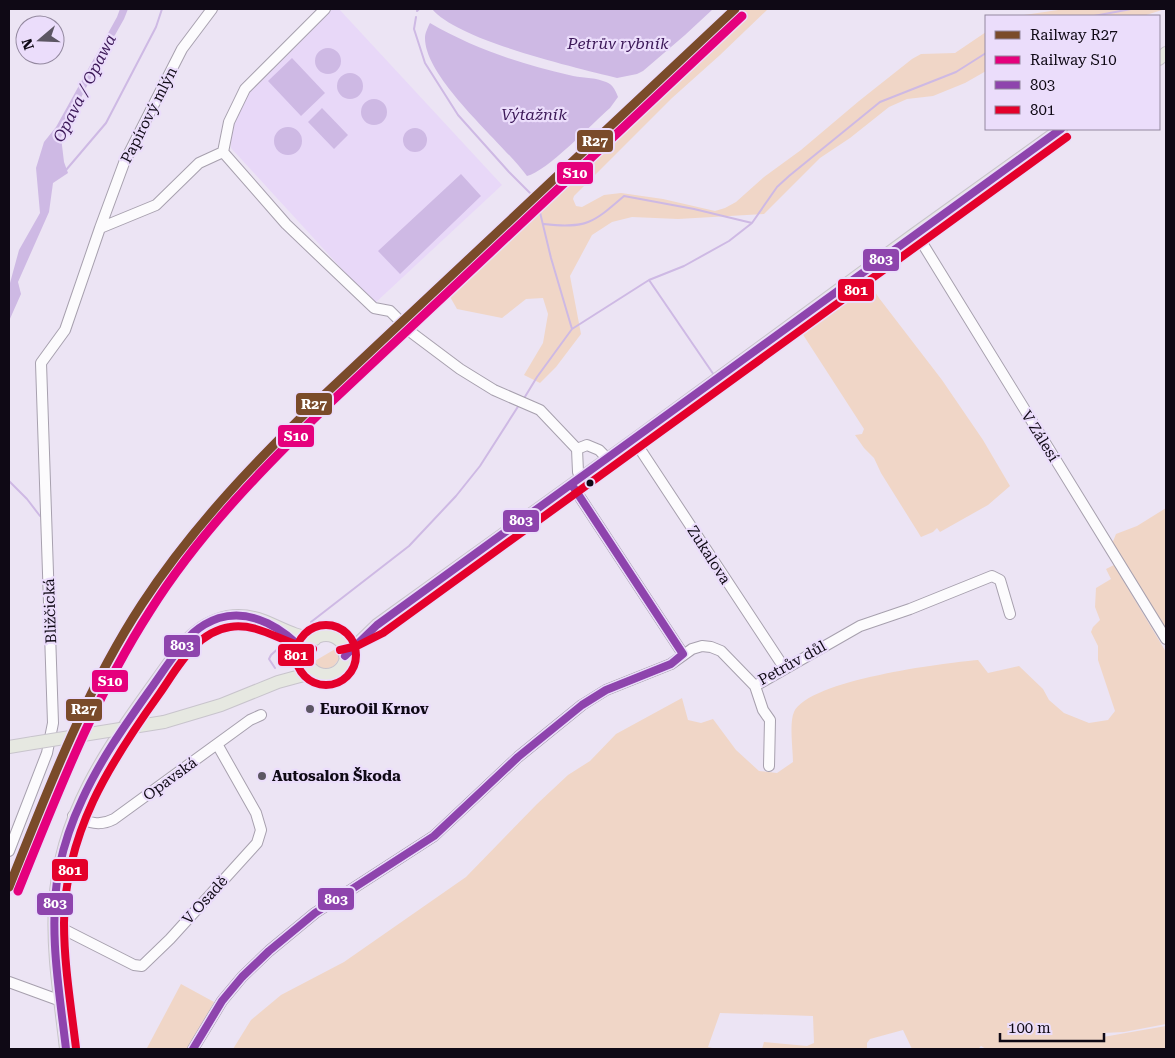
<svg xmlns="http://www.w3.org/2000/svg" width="1175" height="1058" font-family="'Roboto Serif',serif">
	<rect width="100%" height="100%" fill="#ece4f4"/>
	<path fill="#e8d8f8" d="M 332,9 L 339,9 L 502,185 L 374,304 L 231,148 L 231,122 L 240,103 L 261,76 Z
		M 728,9 L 743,9 L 326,399 L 246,480 L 203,531 L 170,573 L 146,609 L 126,640 L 103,683 L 71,748 L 9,900 L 9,872 L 62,744 L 94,678 L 117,635 L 137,604 L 161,567 L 194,524 L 238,473 L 319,392 Z"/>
	<path fill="#f0d6c7" d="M 743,9 L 768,9 L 720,55 L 672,98 L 574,196 L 573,199 L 576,206 L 582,207 L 604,195 L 621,193 L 663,199 L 715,211 L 725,208 L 736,202 L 764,177 L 801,150 L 859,101 L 912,59 L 921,54 L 955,53 L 986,32 L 986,71 L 965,83 L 933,96 L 907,99 L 889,107 L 850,138 L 820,158 L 764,214 L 678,219 L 632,217 L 612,222 L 592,235 L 570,276 L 581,334 L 556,367 L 540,383 L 524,375 L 543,343 L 548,314 L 543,298 L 526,299 L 502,318 L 457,309 L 445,288 Z
		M 1065,9 L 1165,9 L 1143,16 L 1017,16 Z
		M 867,279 L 879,298 L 942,380 L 983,440 L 1010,486 L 988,505 L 940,532 L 937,528 L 933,532 L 921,537 L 881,473 L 874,458 L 864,448 L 855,435 L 862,434 L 864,429 L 800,330 Z
		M 1166,508 L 1166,630 L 1112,544 L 1116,534 L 1137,526 Z
		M 1114,565 L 1166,652 L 1166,1024 L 1124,1032 L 1103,1033 L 1103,1037 L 1166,1026 L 1166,1049 L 986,1049 L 981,1046 L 978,1049 L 912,1049 L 903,1030 L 870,1039 L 867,1043 L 867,1049 L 762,1049 L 764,1042 L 807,1046 L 814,1043 L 813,1016 L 720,1013 L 708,1047 L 717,1049 L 233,1049 L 251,1020 L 281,995 L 344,962 L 466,877 L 537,804 L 568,775 L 590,761 L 616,734 L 682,698 L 688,720 L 701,723 L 713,719 L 736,750 L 759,771 L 777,773 L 793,762 C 793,750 789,723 794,712 C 809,680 943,663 978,660 L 988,673 L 1019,666 L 1043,689 L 1049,700 L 1064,713 L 1089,723 L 1108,720 L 1115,711 L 1098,660 L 1098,646 L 1091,632 L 1093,627 L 1100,620 L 1095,607 L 1096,588 L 1111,579 L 1106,569 Z
		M 337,648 L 339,659 L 333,667 L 323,669 L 319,667 L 313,662 Z
		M 181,984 L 214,1002 L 189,1049 L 149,1049 L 147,1048 Z"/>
	<path fill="#ceb9e4" d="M 120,9 L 128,9 L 124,19 L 92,76 L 61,137 L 64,162 L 68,173 L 53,183 L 49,212 L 18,282 L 21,294 L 9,321 L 10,283 L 19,250 L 40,213 L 36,168 L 44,142 L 56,127 L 117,17 Z
		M 432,9 L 713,9 L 685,35 L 643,71 L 637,74 L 617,78 C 574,67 459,41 432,9 Z
		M 430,23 C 473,48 520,64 569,75 C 580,78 593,77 603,81 C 612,83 615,89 618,97 L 610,108 C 592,124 546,172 527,176 C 502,142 425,79 425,38 C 425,33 428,27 430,23 Z
		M315 61a13 13 0 1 1 26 0a13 13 0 1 1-26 0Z
		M 292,58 L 325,93 L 301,116 L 268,81 Z
		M337 86a13 13 0 1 1 26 0a13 13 0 1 1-26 0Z
		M361 112a13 13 0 1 1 26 0a13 13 0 1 1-26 0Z
		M 322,108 L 348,135 L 334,149 L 308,122 Z
		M274 141a14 14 0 1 1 28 0a14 14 0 1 1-28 0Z
		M403 140a12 12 0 1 1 24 0a12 12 0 1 1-24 0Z
		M 461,174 L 481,196 L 400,274 L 378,251 Z"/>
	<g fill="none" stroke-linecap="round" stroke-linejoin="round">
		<path stroke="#ceb9e4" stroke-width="2" d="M 417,11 L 419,9
			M 1094,16 L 1131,9
			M 416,17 L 414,29 L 425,63 L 458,115 L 509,172 L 537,200 L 551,258 L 572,329
			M 66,170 L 106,123 L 156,27 L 162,9
			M 544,224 C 586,229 593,223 624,196 L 694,209 L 752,223
			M 649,280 L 714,375
			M 523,400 L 537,377 L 572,329 L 649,280 L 684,266 L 729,241 L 752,223 L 777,187 L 789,176 L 880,102 L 956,72 L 986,53
			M 9,481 L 27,499 L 40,516
			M 311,622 L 409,546 L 456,496 L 480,466 L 519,405
			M 275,668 L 269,659 L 271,655 L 281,646"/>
		<defs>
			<path id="minor" d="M 223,152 L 286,224 L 374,308 L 390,311 L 412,333 L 460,369 L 494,390 L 540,410 L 577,449 L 578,472 L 581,478
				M 100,228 L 124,163 L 182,49 L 212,9
				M 916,233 L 1166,639
				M 634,440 L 785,669
				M 577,449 L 587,445 L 599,450 L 608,459
				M 572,485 L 683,654
				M 755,686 L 763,710 L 770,720 L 769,766
				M 73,816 C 88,822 99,827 114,819 L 250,720 L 261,715
				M 9,851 L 47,753 L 53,723 L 41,363 L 65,330 L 100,228 L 156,205 L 199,163 L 223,152 L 229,122 L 245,89 L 325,9
				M 55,928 L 67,931 L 134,965 L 142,966 L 170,939 L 257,843 L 261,830 L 256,813 L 217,744
				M 9,982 L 61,1001
				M 193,1049 L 222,1001 L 242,977 L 269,951 L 315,913 L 434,836 L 518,757 L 582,705 L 606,690 L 671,664 L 692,649 L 702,646 L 711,647 L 721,651 L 755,686 L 860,626 L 910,609 L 992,576 L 1000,580 L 1010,614"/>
			<path id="major" d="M 1159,59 L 1166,53
				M306 655a20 20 0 1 1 40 0a20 20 0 1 1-40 0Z
				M 345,656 L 377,625 L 634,440 L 912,236 L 1061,129
				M 164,722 L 221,705 L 278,682 L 315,672
				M 9,747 L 33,743
				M 66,1049 C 61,1002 52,953 55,905 C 60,802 123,729 179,649 C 201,622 230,608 264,621 C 281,628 296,637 315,639"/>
		</defs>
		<use href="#minor" stroke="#a7a0ae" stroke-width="12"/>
		<use href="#major" stroke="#c8c4cc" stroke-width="14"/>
		<use href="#minor" stroke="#fcfbfd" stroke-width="10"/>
		<use href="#major" stroke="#e6e8e1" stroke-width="12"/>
		<defs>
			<path id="major-bridge" d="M 33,743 L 164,722"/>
		</defs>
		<use href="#major-bridge" stroke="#c8c4cc" stroke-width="14" stroke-linecap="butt"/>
		<use href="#major-bridge" stroke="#e6e8e1" stroke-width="12"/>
		<defs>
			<path id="bus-1" d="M 345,656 L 377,625 L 1061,129
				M 66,1049 C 59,989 48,928 59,868 C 64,845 72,821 82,800 C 101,758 128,721 154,684 C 166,667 178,648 193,633 C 201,626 210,621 219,618 C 253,608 285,630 306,653
				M 193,1049 L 222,1001 L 242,977 L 269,951 L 315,913 L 434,836 L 518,757 L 582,705 L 606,690 L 671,664 L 683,654 L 572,485"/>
			<path id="bus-2" d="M296 655a30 30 0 1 1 60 0a30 30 0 1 1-60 0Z
				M 340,650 L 357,646 L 383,633 L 1067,137
				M 76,1048 C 71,1006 64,965 64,923 C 65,833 109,764 160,693 C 178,667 196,632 230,627 C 259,622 285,645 313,649"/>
		</defs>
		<use href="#bus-1" stroke="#ebddfb" stroke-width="11"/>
		<use href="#bus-2" stroke="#ebddfb" stroke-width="11"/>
		<use href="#bus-1" stroke="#8e44ad" stroke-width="8"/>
		<use href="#bus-2" stroke="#e4002b" stroke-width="8"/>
		<defs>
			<path id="rail-1" d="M 9,887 C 48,790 85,691 142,604 C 193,526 257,460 323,396 L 735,9"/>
			<path id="rail-2" d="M 18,891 C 57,795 94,698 150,611 C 199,533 264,467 330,403 L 742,16"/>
		</defs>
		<use href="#rail-1" stroke="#ebddfb" stroke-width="12"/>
		<use href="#rail-2" stroke="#ebddfb" stroke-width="12"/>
		<use href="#rail-1" stroke="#7a4b2a" stroke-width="9"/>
		<use href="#rail-2" stroke="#e5007d" stroke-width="9"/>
	</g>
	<circle fill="#0f0915" stroke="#ebddfb" stroke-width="2" cx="590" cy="483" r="4.5"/>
	<g fill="#5c5663" stroke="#ebddfb" stroke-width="2">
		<circle cx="310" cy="709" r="5"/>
		<circle cx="262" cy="776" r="5"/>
	</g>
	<g text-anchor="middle" stroke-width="4.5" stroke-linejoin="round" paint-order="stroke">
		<g font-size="15" fill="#0f0915" stroke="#ebddfb">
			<text transform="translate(149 115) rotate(-63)" y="5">Papírový mlýn</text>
			<text transform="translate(1040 436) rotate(58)" y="5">V Zálesí</text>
			<text transform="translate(709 555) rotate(57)" y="5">Zukalova</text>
			<text transform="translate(50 611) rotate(-92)" y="5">Bližčická</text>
			<text transform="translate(792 663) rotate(-29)" y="5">Petrův důl</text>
			<text transform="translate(170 779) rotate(-36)" y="5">Opavská</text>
			<text transform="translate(205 900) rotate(-48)" y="5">V Osadě</text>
		</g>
		<g font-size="15" font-weight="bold" fill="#0f0915" stroke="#ebddfb" text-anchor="start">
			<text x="320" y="714">EuroOil Krnov</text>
			<text x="272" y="781">Autosalon Škoda</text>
		</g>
		<g font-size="16" font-style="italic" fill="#3c1858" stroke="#ebddfb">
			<text x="618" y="49">Petrův rybník</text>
			<text transform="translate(84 88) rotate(-63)" y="6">Opava / Opawa</text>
			<text x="534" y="120">Výtažník</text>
		</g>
	</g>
	<g stroke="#ebddfb" stroke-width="2">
		<rect x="576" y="129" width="38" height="24" rx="5" fill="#7a4b2a"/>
		<rect x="556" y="161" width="38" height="24" rx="5" fill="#e5007d"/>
		<rect x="862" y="248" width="38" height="24" rx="5" fill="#8e44ad"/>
		<rect x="837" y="278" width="38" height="24" rx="5" fill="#e4002b"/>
		<rect x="295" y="392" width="38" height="24" rx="5" fill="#7a4b2a"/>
		<rect x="277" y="424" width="38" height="24" rx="5" fill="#e5007d"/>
		<rect x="502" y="509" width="38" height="24" rx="5" fill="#8e44ad"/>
		<rect x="163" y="634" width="38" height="24" rx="5" fill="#8e44ad"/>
		<rect x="277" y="643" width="38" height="24" rx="5" fill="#e4002b"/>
		<rect x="91" y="669" width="38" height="24" rx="5" fill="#e5007d"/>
		<rect x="65" y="698" width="38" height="24" rx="5" fill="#7a4b2a"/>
		<rect x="51" y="858" width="38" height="24" rx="5" fill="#e4002b"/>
		<rect x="317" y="887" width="38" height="24" rx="5" fill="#8e44ad"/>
		<rect x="36" y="892" width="38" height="24" rx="5" fill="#8e44ad"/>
	</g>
	<g font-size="14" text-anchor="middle" font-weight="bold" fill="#fff">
		<text x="595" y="146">R27</text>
		<text x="575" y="178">S10</text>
		<text x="881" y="264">803</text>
		<text x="856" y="295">801</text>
		<text x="314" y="409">R27</text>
		<text x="296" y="441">S10</text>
		<text x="521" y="525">803</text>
		<text x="182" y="650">803</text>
		<text x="296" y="660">801</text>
		<text x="110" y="686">S10</text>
		<text x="84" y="714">R27</text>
		<text x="70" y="875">801</text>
		<text x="336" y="904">803</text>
		<text x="55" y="908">803</text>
	</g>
	<rect width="1175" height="1058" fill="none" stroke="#0f0915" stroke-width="20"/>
	<rect x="985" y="15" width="175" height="115" fill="#ebddfb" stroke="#93889f"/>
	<rect x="995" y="31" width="25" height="8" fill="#7a4b2a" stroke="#93889f"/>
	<text x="1030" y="40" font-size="15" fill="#0f0915">Railway R27</text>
	<rect x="995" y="56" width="25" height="8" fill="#e5007d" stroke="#93889f"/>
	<text x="1030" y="65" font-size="15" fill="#0f0915">Railway S10</text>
	<rect x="995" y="81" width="25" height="8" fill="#8e44ad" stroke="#93889f"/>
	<text x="1030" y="90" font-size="15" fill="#0f0915">803</text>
	<rect x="995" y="106" width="25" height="8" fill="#e4002b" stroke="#93889f"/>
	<text x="1030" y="115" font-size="15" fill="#0f0915">801</text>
	<g transform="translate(40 40) rotate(251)"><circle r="24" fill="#ebddfb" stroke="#93889f"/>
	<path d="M0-4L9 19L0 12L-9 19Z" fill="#5c5663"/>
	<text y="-8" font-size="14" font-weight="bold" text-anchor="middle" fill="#0f0915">N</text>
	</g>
	<path d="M1000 1033v8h104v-8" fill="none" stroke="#0f0915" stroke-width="2.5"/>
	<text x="1008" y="1033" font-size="15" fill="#0f0915" stroke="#ebddfb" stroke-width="4" paint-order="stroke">100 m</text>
</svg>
